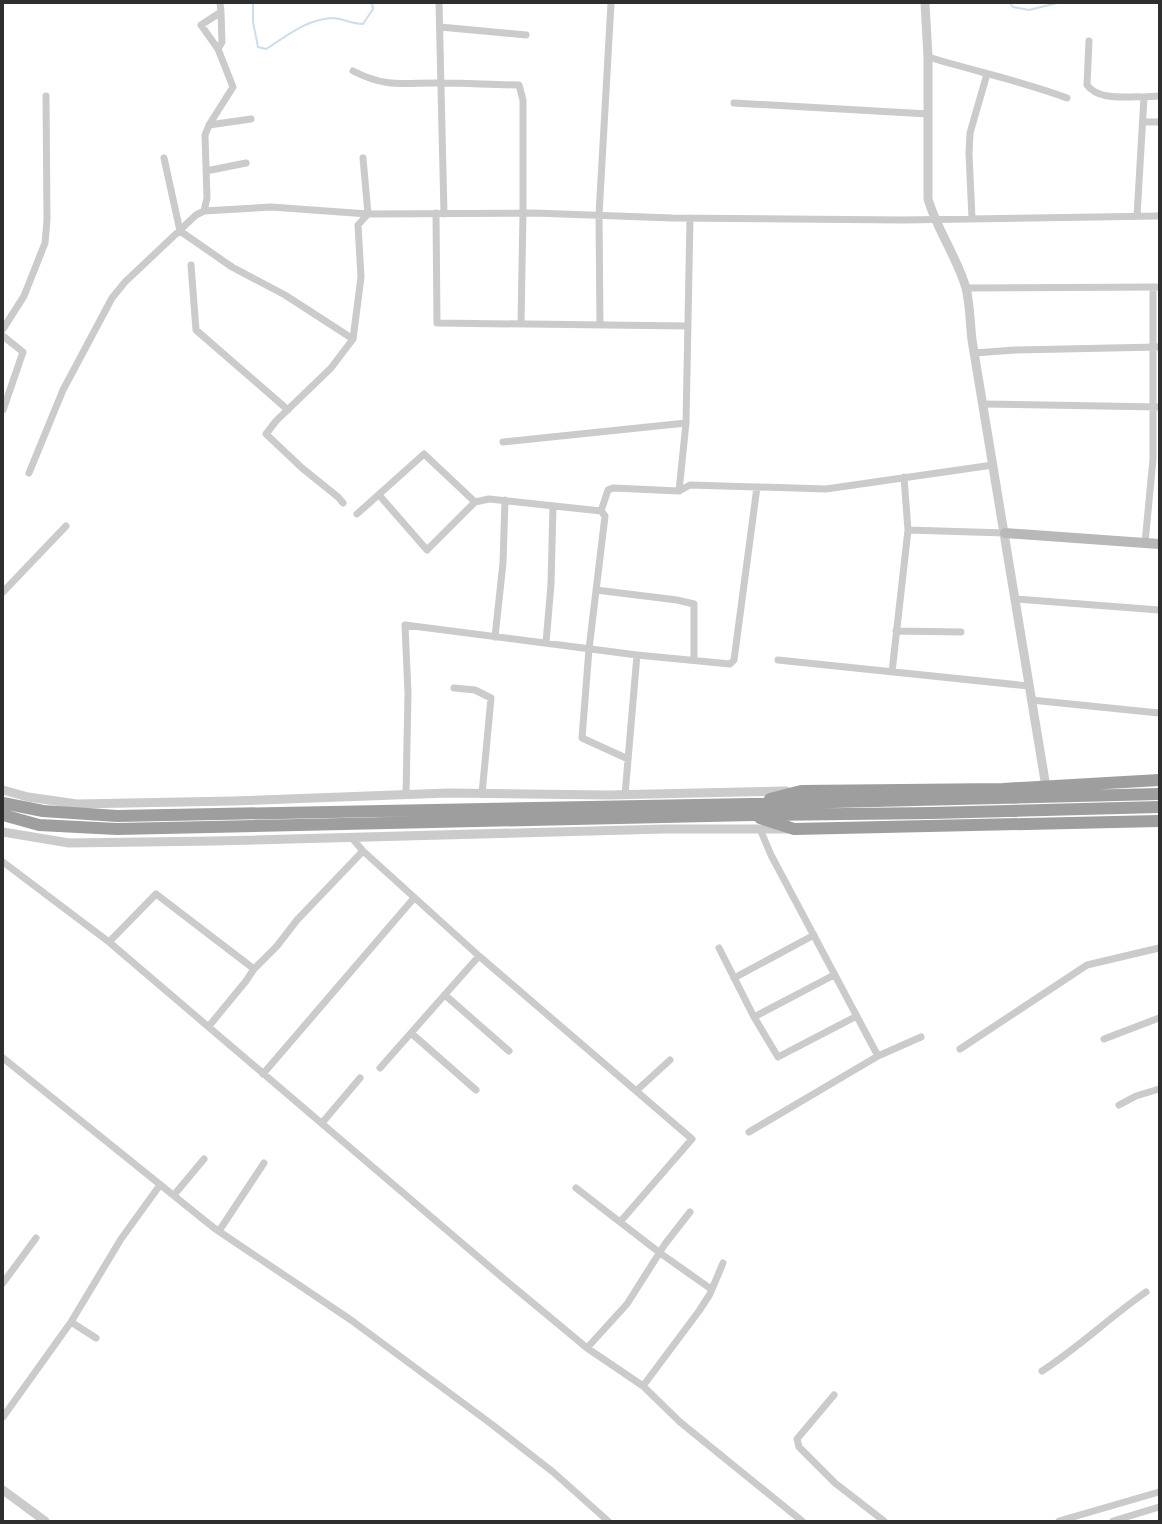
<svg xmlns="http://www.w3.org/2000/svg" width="1162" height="1524" font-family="Lato,sans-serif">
	<rect width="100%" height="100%" fill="#fff"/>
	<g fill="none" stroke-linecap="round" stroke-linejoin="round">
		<path stroke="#ccdfe8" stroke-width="2" d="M 253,3 L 253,22 L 258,47 L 266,49 C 287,36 307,19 332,18 C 342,18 351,24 363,24 L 373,9 L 372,3
			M 1010,3 L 1013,7 L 1029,10 L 1057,3"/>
		<path stroke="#cbcbcb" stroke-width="7" d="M 439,3 L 444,214
			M 440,27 L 526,35
			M 1089,41 L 1087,85 C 1099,101 1125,96 1144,97
			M 218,49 L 222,42 L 221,12
			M 928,57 C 974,71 1022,81 1067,98
			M 353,71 C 388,89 406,82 443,83 C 468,83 494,85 519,85 L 523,100 L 523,213 L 521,324
			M 734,103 L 928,114
			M 1143,122 L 1159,122
			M 209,125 L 251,119
			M 164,158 L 180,231 L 232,267 L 285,295 L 353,339
			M 206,171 L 246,163
			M 204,211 L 207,198 L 205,135 L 209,125 L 233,87 L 218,49 L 201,25 L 221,12 L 220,3
			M 436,213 L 437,323 L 687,326
			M 1137,216 L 1144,97 L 1159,96
			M 690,218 L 686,423 L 679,491 L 690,485 L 826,489 L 993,465
			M 972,218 L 969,154 L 970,133 L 987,74
			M 191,265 L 196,330 L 288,410
			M 966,288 L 1159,287
			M 600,325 L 599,215 L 611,3
			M 3,329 L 24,296 L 45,243 L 47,220 L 46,96
			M 3,336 L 23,352 L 3,410
			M 974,353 L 1015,350 L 1159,347
			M 983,404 L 1159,407
			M 503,442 L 686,423
			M 29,473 L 63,390 L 112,298 L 125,282 L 196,215 L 204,211 L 271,207 L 368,214 L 534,213 L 672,218 L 903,220 L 1159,216
			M 904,477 L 908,530
			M 379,495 L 427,550 L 475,502
			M 343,503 L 338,497 L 302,468 L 266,434 L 276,421 L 331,368 L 353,339 L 361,277 L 358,225 L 368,214 L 363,158
			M 601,511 L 608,490 L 613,488 L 679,491
			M 357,514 L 424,454 L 475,502 L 489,499 L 601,511 L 605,516 L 589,649 L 582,738 L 628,759
			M 1145,543 L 1153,459 L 1153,287
			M 596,590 L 677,600 L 694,604 L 694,660
			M 3,592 L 66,526
			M 1015,599 L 1159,610
			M 896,631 L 961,632
			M 495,637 L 503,563 L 505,500
			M 546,643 L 551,584 L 553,506
			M 778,660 L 1029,686
			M 892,672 L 908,530 L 1005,533
			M 454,688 L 475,690 L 491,698 L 482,794
			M 1031,700 L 1159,713
			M 406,795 L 408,693 L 405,625 L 637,655 L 730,664 L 734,660 L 757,487
			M 625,795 L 637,655
			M 760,829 L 771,855 L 878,1056
			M 351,837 L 363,851 L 479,956 L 692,1139 L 620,1222
			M 3,862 L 109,942 L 504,1279 L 587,1348 L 643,1386 L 680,1422 L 802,1521
			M 109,942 L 156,894 L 254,969 L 246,981 L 209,1026
			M 719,948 L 754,1017 L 778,1057 L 857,1016
			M 254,969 L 277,946 L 297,920 L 363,851
			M 734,978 L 814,935
			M 445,995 L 509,1051
			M 754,1017 L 834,975
			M 411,1033 L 476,1090
			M 1104,1039 L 1159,1018
			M 960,1049 L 1087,965 L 1159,948
			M 3,1058 L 214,1228 L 351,1320 L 490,1423 L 553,1472 L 608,1521
			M 380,1068 L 479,956
			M 263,1074 L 414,898
			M 636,1091 L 670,1060
			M 1119,1105 L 1136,1096 L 1159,1089
			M 322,1123 L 360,1078
			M 749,1132 L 878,1056 L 921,1037
			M 576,1188 L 660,1253 L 711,1289
			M 174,1195 L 204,1159
			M 219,1231 L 264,1163
			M 3,1283 L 36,1238
			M 71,1322 L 96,1338
			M 587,1348 L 627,1304 L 665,1244 L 690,1212
			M 1042,1371 C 1079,1347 1110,1317 1146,1292
			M 643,1386 L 699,1311 L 710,1294 L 723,1263
			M 834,1395 L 797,1439 L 799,1447 L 835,1483 L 884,1521
			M 3,1417 L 71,1322 L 121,1239 L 160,1185
			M 1059,1521 L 1159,1492
			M 1113,1521 L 1159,1507"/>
		<path stroke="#cbcbcb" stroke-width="9" d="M 925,3 L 928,57 L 928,199 C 937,230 957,257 966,288 C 970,304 970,323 972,340 L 1046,787
			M 3,790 L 28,797 L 77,804 L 233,801 L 448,793 L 608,795 L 786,791
			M 3,832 L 69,843 L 214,841 L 665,829 L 787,829
			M 3,1490 L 45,1521"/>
		<path stroke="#b8b8b8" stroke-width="10" d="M 1005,533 L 1159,544"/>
		<path stroke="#9e9e9e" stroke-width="12" d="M 770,799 L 801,791 L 1003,789 L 1159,780
			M 3,803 L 43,811 L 117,816 L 750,804 L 1159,794
			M 3,815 L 39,825 L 117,829 L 752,815 L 932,813 L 1159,807
			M 760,818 L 794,829 L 1159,821"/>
	</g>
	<rect width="1162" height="1524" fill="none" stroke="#2e2e2e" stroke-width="8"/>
</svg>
